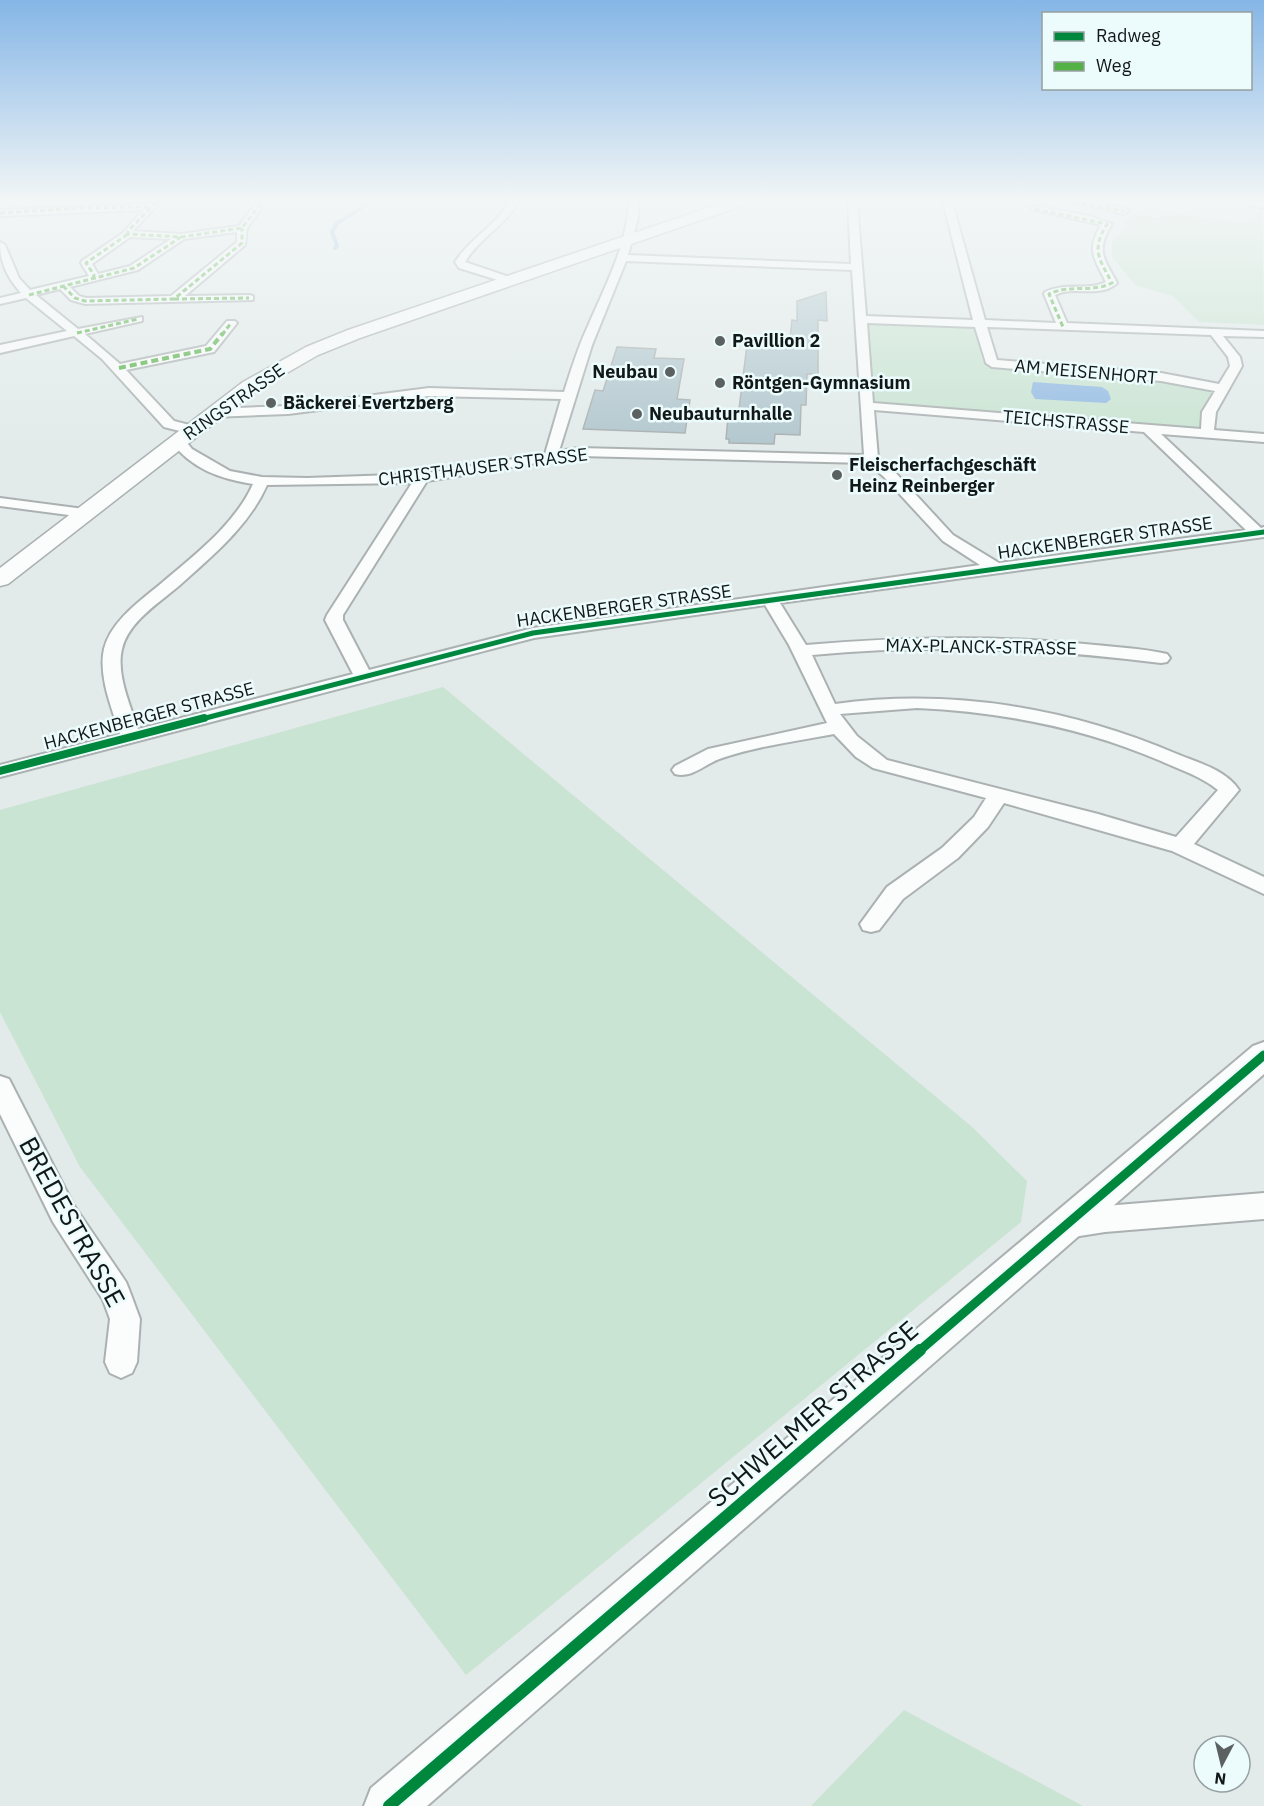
<svg xmlns="http://www.w3.org/2000/svg" width="1264" height="1806" font-family="'IBM Plex Sans',sans-serif">
	<rect width="100%" height="100%" fill="#e2eaea"/>
	<path fill="#c9e4d2" d="M 1262,210 L 1264,325 L 1199,322 L 1173,296 L 1135,285 L 1112,257 L 1112,241 L 1129,225 L 1122,223 L 1133,214 L 1159,218 L 1165,212 L 1243,223 Z
		M 865,323 L 976,328 L 982,360 L 988,364 L 1137,377 L 1214,389 L 1197,430 L 874,404 Z
		M 443,687 L 971,1126 L 1027,1181 L 1021,1222 L 466,1675 L 80,1167 L 0,1012 L 0,810 Z
		M 904,1710 L 1083,1806 L 811,1806 Z"/>
	<path fill="#92bae3" d="M 1033,382 L 1102,387 L 1108,391 L 1111,399 L 1106,403 L 1035,399 L 1031,392 Z"/>
	<g fill="none" stroke-linecap="round" stroke-linejoin="round">
		<path stroke="#92bae3" stroke-width="4" d="M 337,223 L 371,202
			M 335,248 L 337,246 L 332,232 L 336,225"/>
	</g>
	<path fill="#b0c6cd" stroke="#a8aeaf" stroke-width="1.5" d="M 826,292 L 827,321 L 818,320 L 818,374 L 807,374 L 806,405 L 801,405 L 800,435 L 775,434 L 774,444 L 729,443 L 729,439 L 726,439 L 728,417 L 738,417 L 747,345 L 772,346 L 772,340 L 790,339 L 792,320 L 797,321 L 797,301 Z
		M 617,347 L 656,349 L 654,358 L 684,359 L 677,399 L 690,400 L 685,433 L 583,429 L 595,390 L 603,391 Z"/>
	<g fill="none" stroke-linecap="round" stroke-linejoin="round">
		<defs>
			<path id="minor" d="M 151,202 L 160,202 L 133,231 L 181,234 L 239,226 L 257,202 L 266,202 L 247,228 L 245,245 L 185,296 L 249,295 L 253,296 L 253,300 L 85,304 L 71,300 L 60,289 L 36,295 L 78,329 L 142,317 L 142,321 L 85,334 L 120,364 L 206,346 L 227,321 L 235,321 L 237,323 L 214,352 L 126,370 L 174,421 L 197,427 L 199,430 L 197,433 L 192,434 L 164,427 L 102,359 L 74,336 L 0,353 L 0,345 L 67,331 L 26,298 L 0,304 L 0,298 L 21,293 C 7,277 0,263 0,242 L 5,245 L 19,278 L 30,290 L 89,276 L 81,263 L 82,261 L 123,233 L 143,210 L 0,216 L 0,210 L 149,204 ZM 237,232 L 237,242 L 171,296 L 86,298 L 79,296 L 70,287 L 138,270 L 184,239 ZM 130,237 L 171,239 L 130,266 L 98,274 L 92,264 Z
				M 509,202 L 518,202 C 505,226 479,238 465,262 L 512,278 L 512,282 L 504,282 L 459,268 L 455,262 C 470,238 496,226 509,202 Z
				M 629,202 L 638,202 L 638,218 L 628,255 L 851,264 L 848,202 L 857,202 L 866,316 L 973,320 L 943,202 L 952,202 L 985,320 L 1056,323 L 1044,294 L 1045,292 C 1065,282 1087,291 1106,282 C 1094,258 1086,250 1101,225 L 1030,209 L 1035,206 L 1090,216 L 1112,224 C 1095,251 1104,258 1117,283 C 1100,299 1074,285 1055,295 L 1067,323 L 1264,331 L 1264,337 L 1223,336 L 1240,357 L 1242,366 L 1216,412 L 1214,430 L 1264,434 L 1264,442 L 1161,434 L 1261,528 L 1264,527 L 1264,537 L 780,603 L 806,645 C 899,637 992,635 1085,644 C 1112,647 1141,648 1167,654 L 1170,658 L 1167,662 L 1161,663 C 1044,648 929,644 812,655 L 835,704 C 952,688 1069,708 1177,754 C 1199,763 1226,770 1239,790 L 1194,844 L 1264,877 L 1264,894 L 1172,851 L 1004,803 L 988,827 L 958,858 L 903,899 L 879,930 L 871,932 L 863,930 L 860,924 L 887,887 L 942,848 L 974,817 L 986,798 L 873,768 L 856,757 L 834,734 C 797,741 758,746 722,758 C 706,763 692,779 675,774 L 672,770 L 675,766 L 708,749 L 827,723 L 789,645 L 765,605 L 534,638 L 0,777 L 0,765 L 120,734 C 112,709 98,676 104,649 C 111,620 143,599 164,581 C 197,553 235,524 253,484 C 221,479 191,469 171,441 L 173,438 L 183,438 L 192,449 L 230,471 L 262,477 L 307,478 L 422,474 L 545,454 L 561,399 L 429,396 L 288,414 L 213,417 L 206,413 L 213,409 L 288,406 L 429,388 L 564,392 C 571,370 578,347 588,326 C 605,286 627,246 629,202 ZM 626,261 L 852,270 L 864,455 L 579,448 L 559,451 L 592,345 ZM 867,323 L 975,327 L 986,363 L 992,367 L 1161,381 L 1215,391 L 1202,412 L 1201,429 L 873,403 ZM 987,327 L 1211,335 L 1228,357 L 1230,366 L 1219,384 L 1161,373 L 997,360 ZM 874,410 L 1144,432 L 1246,530 L 999,563 L 953,535 L 893,470 L 878,458 ZM 579,456 L 867,463 L 883,476 L 943,541 L 980,565 L 533,628 L 369,670 L 343,620 L 343,615 L 427,481 ZM 412,483 L 327,615 L 325,620 L 353,674 L 138,729 C 130,705 116,674 122,649 C 128,622 160,602 180,585 C 212,556 249,526 267,485 ZM 917,708 C 1002,712 1082,727 1161,761 C 1180,770 1201,776 1218,790 L 1176,837 L 1098,814 L 887,760 L 857,736 L 840,714 Z
				M 1092,202 L 1124,208 L 1129,211 L 1124,214 L 1077,203 Z
				M 1246,202 L 1264,202 L 1264,208 L 1247,204 Z
				M 0,498 L 84,509 L 91,513 L 84,517 L 0,506 Z
				M 0,1076 L 9,1079 L 73,1204 L 126,1282 L 130,1292 L 140,1319 L 137,1362 L 132,1373 L 121,1378 L 110,1373 L 105,1362 L 110,1319 L 103,1300 L 53,1222 L 0,1114 Z
				M 1264,1193 L 1264,1219 L 1105,1232 L 1067,1238 L 1057,1234 L 1053,1225 L 1057,1216 L 1105,1206 Z"/>
			<path id="tertiary" d="M 1264,1042 L 1264,1074 L 427,1806 L 364,1806 L 371,1788 L 1253,1046 Z"/>
			<path id="primary" d="M 725,202 L 745,202 L 744,205 L 360,338 L 318,355 L 257,390 L 8,584 L 0,586 L 0,568 L 243,382 L 306,347 L 348,330 Z"/>
		</defs>
		<use href="#minor" stroke="#abb1b1" stroke-width="4"/>
		<use href="#tertiary" stroke="#abb1b1" stroke-width="4"/>
		<use href="#primary" stroke="#abb1b1" stroke-width="3"/>
		<use href="#minor" fill="#fbfcfc" fill-rule="evenodd"/>
		<use href="#tertiary" fill="#fbfcfc" fill-rule="evenodd"/>
		<use href="#primary" fill="#fbfcfc" fill-rule="evenodd"/>
		<path stroke="#54b145" stroke-width="3" stroke-dasharray="5 3" stroke-linecap="butt" d="M 156,202 L 128,231 L 128,234 L 181,237 L 242,228 L 262,202
			M 1074,202 L 1124,211
			M 1035,209 L 1107,224 C 1091,251 1099,258 1112,283 C 1092,293 1069,284 1049,294 L 1063,327
			M 0,213 L 80,208 L 151,207
			M 93,279 L 94,275 L 86,263 L 128,234
			M 63,286 L 75,298 L 85,301 L 174,299 L 242,243 L 242,228
			M 29,295 L 134,268 L 181,237
			M 174,299 L 249,298
			M 77,333 L 138,319
			M 222,335 L 231,323"/>
		<path stroke="#54b145" stroke-width="4" stroke-dasharray="7 4" stroke-linecap="butt" d="M 119,368 L 210,349 L 223,333"/>
		<defs>
			<path id="cycleway-far3" d="M 198,720 L 533,633 L 1264,532"/>
			<path id="cycleway-far2" d="M 0,771 L 204,718"/>
			<path id="cycleway-far1" d="M 918,1352 L 1264,1055"/>
			<path id="cycleway" d="M 389,1806 L 920,1350"/>
		</defs>
		<use href="#cycleway-far3" stroke="#ecfbfc" stroke-width="8"/>
		<use href="#cycleway-far2" stroke="#ecfbfc" stroke-width="11"/>
		<use href="#cycleway-far1" stroke="#ecfbfc" stroke-width="13"/>
		<use href="#cycleway" stroke="#ecfbfc" stroke-width="16"/>
		<use href="#cycleway-far3" stroke="#00873e" stroke-width="5"/>
		<use href="#cycleway-far2" stroke="#00873e" stroke-width="8"/>
		<use href="#cycleway-far1" stroke="#00873e" stroke-width="9"/>
		<use href="#cycleway" stroke="#00873e" stroke-width="12"/>
	</g>
	<linearGradient id="sky" x2="0" y2="1"><stop stop-color="#85b6e6"/><stop offset="0.44" stop-color="#f2f6f6"/><stop offset="1" stop-color="#f2f6f6" stop-opacity="0"/></linearGradient>
	<rect width="1264" height="455" fill="url(#sky)"/>
	<g fill="#5b6161" stroke="#ecfbfc" stroke-width="2">
		<circle cx="720" cy="341" r="6"/>
		<circle cx="670" cy="372" r="6"/>
		<circle cx="720" cy="383" r="6"/>
		<circle cx="271" cy="403" r="6"/>
		<circle cx="637" cy="414" r="6"/>
		<circle cx="837" cy="475" r="6"/>
	</g>
	<g text-anchor="middle" stroke-width="5" stroke-linejoin="round" paint-order="stroke">
		<g font-size="18" font-weight="bold" fill="#121717" stroke="#ecfbfc" text-anchor="start">
			<text x="732" y="347">Pavillion 2</text>
			<text x="658" y="378" text-anchor="end">Neubau</text>
			<text x="732" y="389">Röntgen-Gymnasium</text>
			<text x="283" y="409">Bäckerei Evertzberg</text>
			<text x="649" y="420">Neubauturnhalle</text>
			<text x="849" y="471">Fleischerfachgeschäft<tspan x="849" dy="21">Heinz Reinberger</tspan></text>
		</g>
		<g font-size="18" fill="#121717" stroke="#ecfbfc">
			<text transform="translate(1086 372) rotate(5)" y="6">AM MEISENHORT</text>
			<text transform="translate(234 402) rotate(-35)" y="6">RINGSTRASSE</text>
			<text transform="translate(1066 422) rotate(5)" y="6">TEICHSTRASSE</text>
			<text transform="translate(483 467) rotate(-7)" y="6">CHRISTHAUSER STRASSE</text>
			<text transform="translate(1105 538) rotate(-8)" y="6">HACKENBERGER STRASSE</text>
			<text transform="translate(624 606) rotate(-8)" y="6">HACKENBERGER STRASSE</text>
			<text transform="translate(981 647) rotate(1)" y="6">MAX-PLANCK-STRASSE</text>
			<text transform="translate(149 716) rotate(-15)" y="6">HACKENBERGER STRASSE</text>
		</g>
		<g font-size="26" fill="#121717" stroke="#ecfbfc">
			<text transform="translate(72 1222) rotate(61)" y="9">BREDESTRASSE</text>
			<text transform="translate(813 1414) rotate(-41)" y="9">SCHWELMER STRASSE</text>
		</g>
	</g>
	<rect x="1042" y="12" width="210" height="78" fill="#ecfbfc" stroke="#95a0a0" stroke-width="1.5"/>
	<rect x="1054" y="32" width="30" height="9" fill="#00873e" stroke="#95a0a0" stroke-width="1.5"/>
	<text x="1096" y="42" font-size="18" fill="#121717">Radweg</text>
	<rect x="1054" y="62" width="30" height="9" fill="#54b145" stroke="#95a0a0" stroke-width="1.5"/>
	<text x="1096" y="72" font-size="18" fill="#121717">Weg</text>
	<g transform="translate(1222 1764) rotate(187)"><circle r="28" fill="#ecfbfc" stroke="#95a0a0" stroke-width="1.5"/>
	<path d="M0-4.5L10 22L0 15L-10 22Z" fill="#5b6161"/>
	<text y="-9" font-size="16" font-weight="bold" text-anchor="middle" fill="#121717">N</text>
	</g>
</svg>
